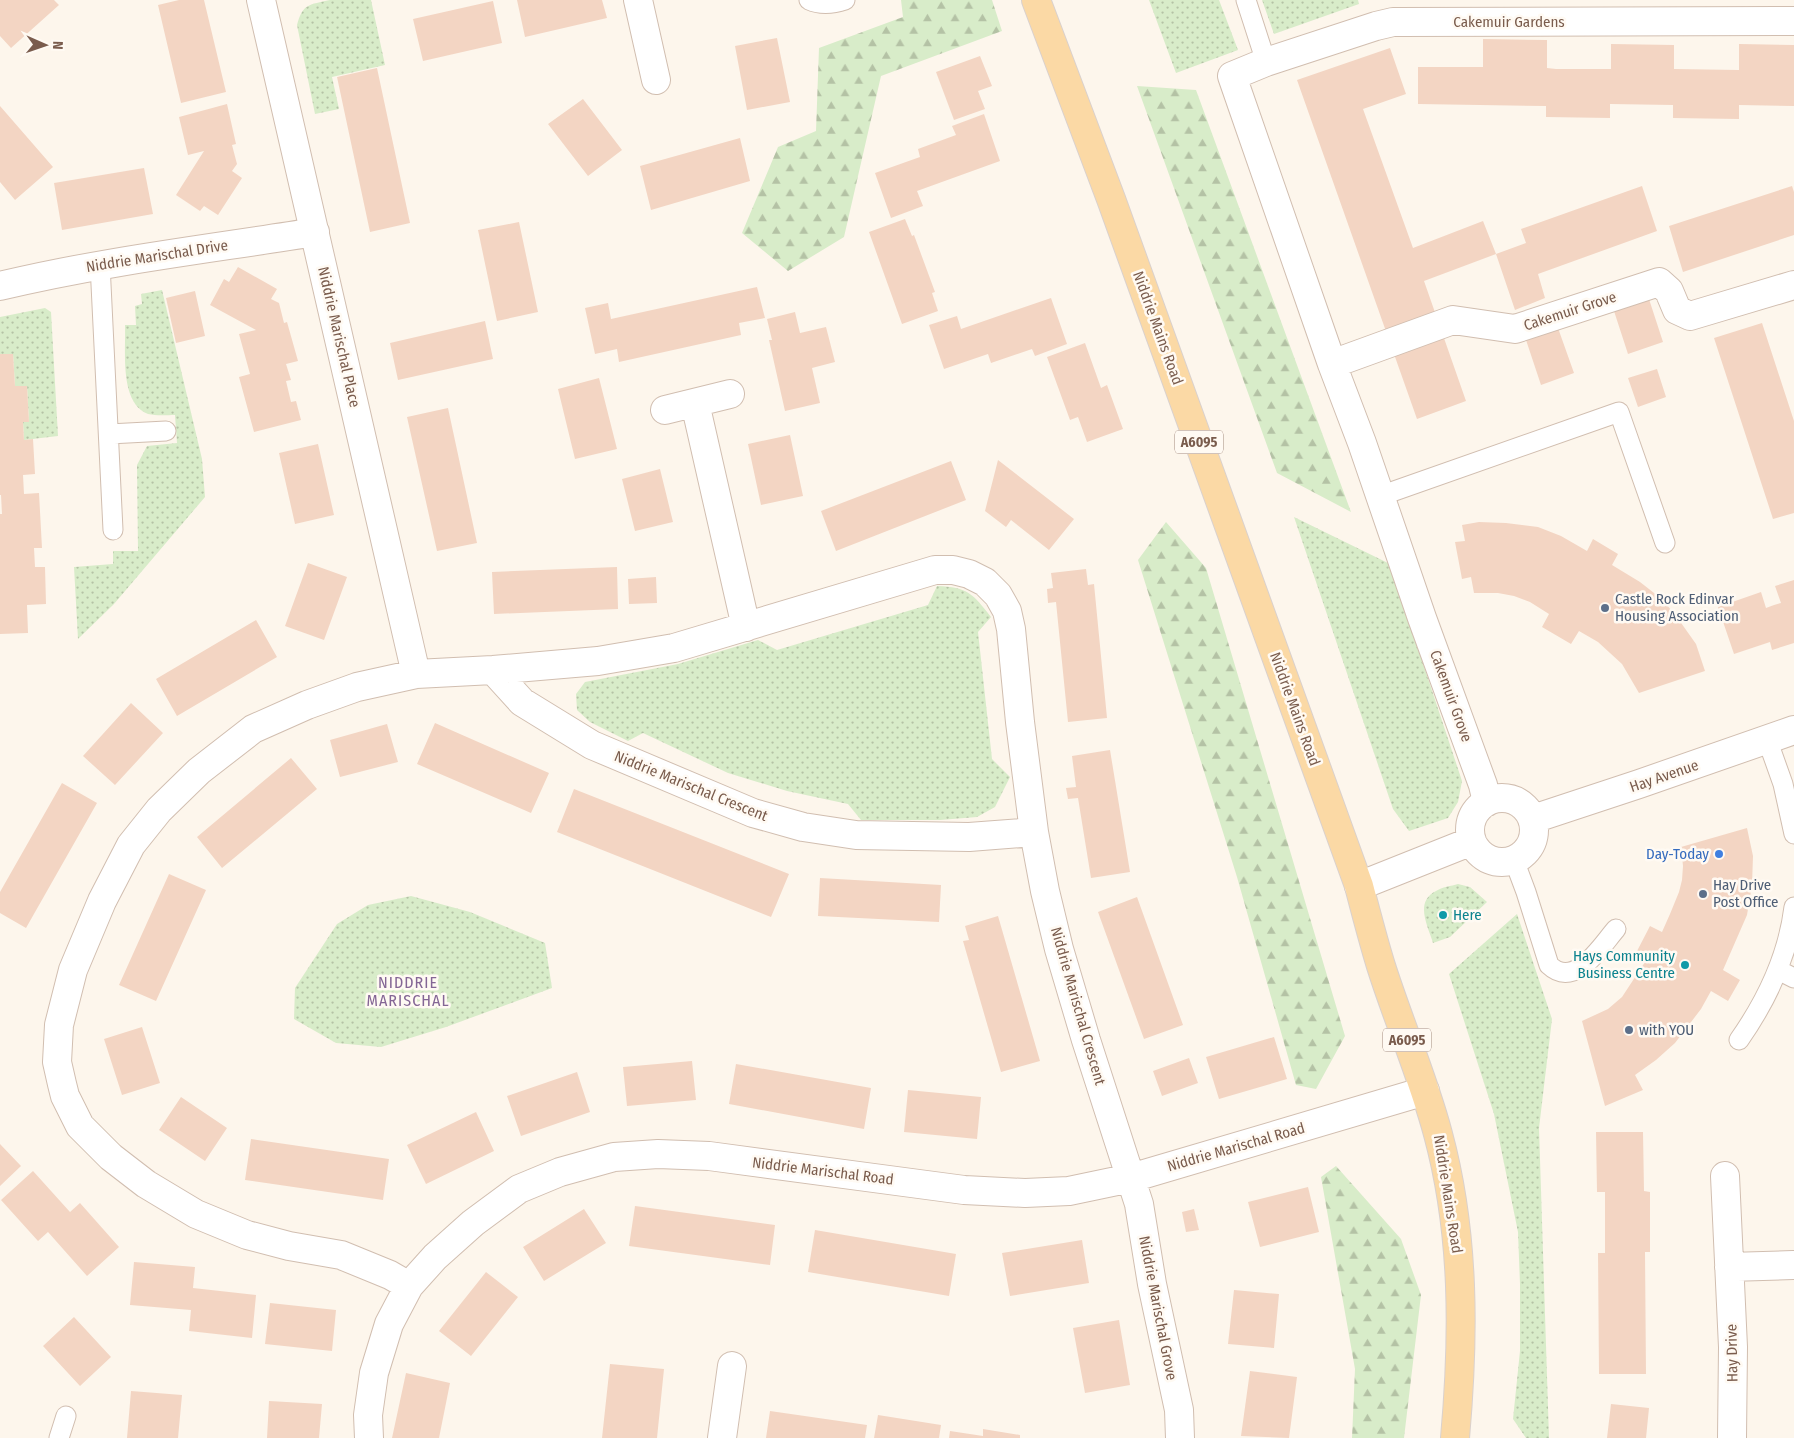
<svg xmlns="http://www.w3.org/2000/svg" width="1794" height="1438" font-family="'Fira Sans Condensed',sans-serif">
	<defs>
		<pattern id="grass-dots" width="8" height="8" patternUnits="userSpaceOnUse" patternTransform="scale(1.25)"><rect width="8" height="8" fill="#d8ecc9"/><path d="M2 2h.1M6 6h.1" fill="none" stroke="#b4c2a5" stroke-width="1.8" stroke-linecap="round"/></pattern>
		<pattern id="forest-firs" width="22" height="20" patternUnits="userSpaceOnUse" patternTransform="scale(1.25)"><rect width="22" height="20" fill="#d8ecc9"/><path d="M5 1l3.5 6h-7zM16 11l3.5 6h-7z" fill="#b4c2a5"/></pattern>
	</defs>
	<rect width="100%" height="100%" fill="#fdf6ec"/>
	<path fill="url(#grass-dots)" d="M 330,0 L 371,0 L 385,65 L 332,77 L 339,109 L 315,114 L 297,25 C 303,3 309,5 330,0 Z
		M 1149,0 L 1219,0 L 1238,50 L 1176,73 Z
		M 1262,0 L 1358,0 L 1359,4 L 1274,34 Z
		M 162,290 L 202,459 L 205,497 L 114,604 L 78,639 L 74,567 L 113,564 L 113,551 L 138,551 L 137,465 L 147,446 L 177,443 L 175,415 C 167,415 156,416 148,414 C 119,403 126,351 125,325 L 136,325 L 135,306 L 142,304 L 141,294 Z
		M 45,308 L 51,312 L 58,436 L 24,440 L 23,422 L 29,422 L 27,386 L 15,386 L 13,354 L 0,354 L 0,317 Z
		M 1294,517 L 1390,564 L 1462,781 L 1458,802 L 1448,818 L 1409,831 L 1393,809 Z
		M 937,586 C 968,587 973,594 991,617 L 978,632 L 992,759 L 1010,777 L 995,807 L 977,817 L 940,820 L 861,820 L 848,804 L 787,791 L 728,773 L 643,733 L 628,741 L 590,722 L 577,710 L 576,694 L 585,682 L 678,664 L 758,640 L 777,650 L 928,605 Z
		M 1458,884 L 1470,887 L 1487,902 L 1450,937 L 1433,943 C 1428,926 1414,902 1436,891 C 1442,887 1451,886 1458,884 Z
		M 411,896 L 470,912 L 545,943 L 552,988 L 446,1027 L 381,1047 L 336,1043 L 294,1019 L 295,988 L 337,924 L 368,905 Z
		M 1517,914 L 1552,1019 L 1539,1128 L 1549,1438 L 1526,1438 L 1513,1419 L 1520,1351 L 1520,1284 L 1518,1232 L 1494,1114 L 1449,974 Z"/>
	<path fill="url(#forest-firs)" d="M 901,0 L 992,0 L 1002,31 L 881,76 L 844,237 L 788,271 L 742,233 L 778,147 L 816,131 L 819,48 L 903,17 Z
		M 1137,86 L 1196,90 L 1351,512 L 1277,473 Z
		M 1166,522 L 1206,568 L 1345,1036 L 1316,1089 L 1296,1085 L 1237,877 L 1138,560 Z
		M 1336,1166 L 1401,1239 L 1421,1295 L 1404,1438 L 1352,1438 L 1355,1369 L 1321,1177 Z"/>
	<path fill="#f3d5c3" d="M 0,0 L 54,0 L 59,5 L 11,48 L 0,36 Z
		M 179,0 L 204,0 L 226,92 L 181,103 L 158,5 Z
		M 517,0 L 602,0 L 607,18 L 525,37 Z
		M 493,1 L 502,43 L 423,61 L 413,19 Z
		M 777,38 L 790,102 L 747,110 L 735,46 Z
		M 1483,39 L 1547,40 L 1547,68 L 1556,69 L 1611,69 L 1611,44 L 1674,45 L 1674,69 L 1739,70 L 1739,44 L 1794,45 L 1794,106 L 1739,105 L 1739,119 L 1673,118 L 1673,105 L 1610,104 L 1610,118 L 1546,117 L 1546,106 L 1418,104 L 1418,67 L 1483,67 Z
		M 1390,48 L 1406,94 L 1363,109 L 1413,248 L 1483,221 L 1496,254 L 1526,243 L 1521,229 L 1642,186 L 1657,231 L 1538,274 L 1545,298 L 1515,310 L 1496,254 L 1424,281 L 1466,401 L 1417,419 L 1297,80 Z
		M 980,56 L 992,86 L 978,91 L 985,109 L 954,120 L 936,72 Z
		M 377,68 L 410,223 L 370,232 L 337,77 Z
		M 583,99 L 622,150 L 588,176 L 548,124 Z
		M 227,104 L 236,144 L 232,145 L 237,164 L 232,171 L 242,178 L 218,215 L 204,206 L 200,211 L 176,195 L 204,151 L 188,155 L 179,117 Z
		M 0,106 L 53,167 L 15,200 L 0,182 Z
		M 984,114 L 1000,161 L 917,191 L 923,206 L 891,218 L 875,173 L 920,157 L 918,149 L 956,135 L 952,126 Z
		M 740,138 L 750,181 L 651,210 L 640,166 Z
		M 144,168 L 153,214 L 62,230 L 54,183 Z
		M 1792,186 L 1794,192 L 1794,235 L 1683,272 L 1669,226 Z
		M 905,219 L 912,236 L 914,235 L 935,292 L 932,293 L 938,311 L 902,324 L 869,232 Z
		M 519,222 L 538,312 L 497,321 L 478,230 Z
		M 238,267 L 277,289 L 271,299 L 279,303 L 284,323 L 287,322 L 298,361 L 286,364 L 291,380 L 286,381 L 291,402 L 296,401 L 301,420 L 254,432 L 239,377 L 250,374 L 239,334 L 256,330 L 210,305 L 224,279 L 229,282 Z
		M 757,287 L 765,318 L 739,323 L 741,335 L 619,362 L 617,349 L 595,354 L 585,308 L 608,303 L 611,319 Z
		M 195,291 L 205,336 L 176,343 L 166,298 Z
		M 1648,296 L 1663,342 L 1628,354 L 1613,308 Z
		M 1051,298 L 1067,344 L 1035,356 L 1032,349 L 991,363 L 988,354 L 944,369 L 929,325 L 957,316 L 961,329 Z
		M 795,312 L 800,333 L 826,327 L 835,362 L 812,368 L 820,403 L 785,411 L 769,340 L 772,340 L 767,319 Z
		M 485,321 L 493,359 L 398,380 L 390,343 Z
		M 1762,323 L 1794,421 L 1794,513 L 1773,519 L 1714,338 Z
		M 1558,328 L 1574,373 L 1541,385 L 1526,340 Z
		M 1085,343 L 1101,388 L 1107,385 L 1123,429 L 1087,442 L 1078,417 L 1070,420 L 1047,357 Z
		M 0,354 L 13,354 L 15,386 L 27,386 L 29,422 L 23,422 L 24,440 L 33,439 L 35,474 L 23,475 L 24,494 L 39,493 L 42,548 L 34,548 L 35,567 L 45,567 L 46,604 L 27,605 L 28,633 L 0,634 L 0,514 L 2,514 L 1,495 L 0,495 Z
		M 1657,369 L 1666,397 L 1638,407 L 1628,378 Z
		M 599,378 L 617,449 L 575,459 L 558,389 Z
		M 448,408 L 477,543 L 437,551 L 407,417 Z
		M 790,435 L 803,496 L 761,505 L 748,444 Z
		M 318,444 L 334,515 L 295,524 L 279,453 Z
		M 998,460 L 1074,519 L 1049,550 L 1011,520 L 1006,527 L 985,511 Z
		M 951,461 L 966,500 L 836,551 L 821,511 Z
		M 660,469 L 673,522 L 635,531 L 622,479 Z
		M 1479,522 L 1506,523 L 1538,527 L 1561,536 L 1587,551 L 1593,539 L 1618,554 L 1612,565 L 1640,582 L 1663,600 L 1679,620 L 1696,644 L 1705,671 L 1639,693 L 1622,664 L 1598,642 L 1579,631 L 1571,644 L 1542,627 L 1549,614 L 1530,602 L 1514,596 L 1498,593 L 1474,593 L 1471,577 L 1462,579 L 1455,542 L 1465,541 L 1462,525 Z
		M 308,563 L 347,577 L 324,640 L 285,626 Z
		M 617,567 L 618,609 L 494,614 L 492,572 Z
		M 1086,569 L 1088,585 L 1094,584 L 1107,718 L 1068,722 L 1056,602 L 1048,603 L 1047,589 L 1053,588 L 1051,573 Z
		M 656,577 L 657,603 L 629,604 L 628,579 Z
		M 1794,580 L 1794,643 L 1772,650 L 1770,642 L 1734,654 L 1718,607 L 1761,592 L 1766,608 L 1774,605 L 1781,603 L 1775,586 Z
		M 256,620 L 277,657 L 177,716 L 156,679 Z
		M 131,703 L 163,733 L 115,785 L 83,756 Z
		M 435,723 L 549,773 L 531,813 L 417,764 Z
		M 387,724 L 398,762 L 340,777 L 330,740 Z
		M 1110,750 L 1130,872 L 1091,878 L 1078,798 L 1068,799 L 1066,788 L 1076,787 L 1072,756 Z
		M 291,758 L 317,789 L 222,868 L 197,837 Z
		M 62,783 L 97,803 L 26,928 L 0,913 L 0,892 Z
		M 574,789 L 789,874 L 771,917 L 557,832 Z
		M 1747,828 L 1753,856 L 1752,885 L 1747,915 L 1723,970 L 1740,980 L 1728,1001 L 1711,991 L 1701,1009 L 1675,1043 L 1656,1060 L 1635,1075 L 1643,1090 L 1605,1106 L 1582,1021 L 1608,1009 L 1622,997 L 1647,959 L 1636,953 L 1650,926 L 1662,932 L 1670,914 L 1679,892 L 1682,880 L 1683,866 L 1681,847 Z
		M 169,874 L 206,890 L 156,1001 L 119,985 Z
		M 820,878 L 941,885 L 939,922 L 818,916 Z
		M 1137,897 L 1183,1025 L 1144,1039 L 1098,912 Z
		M 998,916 L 1040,1061 L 1001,1072 L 963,941 L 969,940 L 965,926 Z
		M 142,1027 L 160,1083 L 122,1095 L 104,1039 Z
		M 1274,1037 L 1287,1079 L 1219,1099 L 1206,1057 Z
		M 1189,1058 L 1198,1083 L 1162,1096 L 1153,1071 Z
		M 692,1061 L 696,1100 L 627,1106 L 623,1067 Z
		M 736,1064 L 871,1088 L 864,1129 L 729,1104 Z
		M 577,1072 L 590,1112 L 521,1136 L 507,1096 Z
		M 908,1090 L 981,1097 L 977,1139 L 904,1132 Z
		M 181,1097 L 227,1128 L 205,1161 L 159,1130 Z
		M 476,1112 L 494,1151 L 426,1184 L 407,1145 Z
		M 1596,1132 L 1643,1132 L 1644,1191 L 1650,1192 L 1650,1252 L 1645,1252 L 1646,1374 L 1599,1374 L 1598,1253 L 1605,1253 L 1605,1192 L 1597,1192 Z
		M 251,1139 L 389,1159 L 383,1200 L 245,1180 Z
		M 0,1144 L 21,1166 L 0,1186 Z
		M 33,1171 L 70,1212 L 80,1203 L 119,1247 L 87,1276 L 48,1232 L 38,1241 L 1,1200 Z
		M 1308,1187 L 1319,1232 L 1260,1247 L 1248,1202 Z
		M 635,1206 L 775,1225 L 770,1265 L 629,1246 Z
		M 584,1209 L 606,1243 L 544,1281 L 523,1247 Z
		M 1194,1209 L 1199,1230 L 1186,1232 L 1182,1212 Z
		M 815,1230 L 956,1254 L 949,1296 L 808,1272 Z
		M 1082,1240 L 1089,1283 L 1010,1296 L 1002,1253 Z
		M 134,1262 L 195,1267 L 193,1288 L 256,1295 L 252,1338 L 189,1331 L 191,1310 L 130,1305 Z
		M 486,1272 L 518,1297 L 471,1356 L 439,1331 Z
		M 1234,1290 L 1279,1294 L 1274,1348 L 1228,1344 Z
		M 270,1303 L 336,1310 L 332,1351 L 265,1344 Z
		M 74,1317 L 111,1357 L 80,1386 L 43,1346 Z
		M 1119,1320 L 1130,1385 L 1085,1393 L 1073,1328 Z
		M 610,1364 L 664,1369 L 657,1438 L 602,1438 Z
		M 1250,1371 L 1297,1377 L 1289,1438 L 1241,1436 Z
		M 406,1373 L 450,1383 L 439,1438 L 392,1438 Z
		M 131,1391 L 182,1395 L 178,1438 L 127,1438 Z
		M 269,1401 L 322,1404 L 319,1438 L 267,1438 Z
		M 1611,1404 L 1649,1408 L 1646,1438 L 1607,1438 Z
		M 770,1411 L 867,1425 L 865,1438 L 766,1438 Z
		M 878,1415 L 941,1425 L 939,1438 L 874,1438 Z
		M 983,1429 L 1020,1435 L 1020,1438 L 949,1438 L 950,1431 L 983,1436 Z"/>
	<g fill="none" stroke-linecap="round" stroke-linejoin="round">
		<defs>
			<path id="lane" d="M 809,0 C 820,5 833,4 845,0
				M 1246,0 L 1266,62
				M 100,264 L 113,530
				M 109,434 L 166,431
				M 1380,496 L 1619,412 L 1665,543
				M 1767,739 L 1783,784 L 1794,834
				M 1514,860 L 1526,892 L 1549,965 C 1575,990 1601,946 1616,929
				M 1778,970 L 1794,978
				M 1739,1040 C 1767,1000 1788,956 1794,907
				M 59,1438 L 66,1416"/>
			<path id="street" d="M 261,0 L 416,674
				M 638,0 L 656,80
				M 0,286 C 104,261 209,249 315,232
				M 1332,364 L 1453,320 L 1515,329 L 1659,282 L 1669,291 L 1677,310 L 1690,316 L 1794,285
				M 695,403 L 746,627
				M 665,410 L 730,394
				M 493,670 L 522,702 L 592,745 L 753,813 L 803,827 L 856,835 L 969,837 L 1034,832
				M1470 830a32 32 0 1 1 64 0a32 32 0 1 1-64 0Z
				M 1487,802 L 1483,785 L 1422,618 L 1362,443 L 1332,364 L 1232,76 L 1266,62 L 1376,26 L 1393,22 L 1794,21
				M 1533,819 L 1639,784 L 1794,730
				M 1359,886 L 1472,841
				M 1725,1176 L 1733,1347 L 1732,1438
				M 1729,1267 L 1793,1265
				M 409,1286 L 390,1275 L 341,1255 L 289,1246 L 247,1235 L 196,1214 L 146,1184 L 111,1157 L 80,1126 L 65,1096 L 62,1084 L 57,1062 L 59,1025 L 73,970 L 102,901 L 131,845 L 159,810 L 199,771 L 253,729 L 307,705 L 357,687 L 416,674 L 493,670 L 598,661 L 674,648 L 935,570 L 953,570 L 969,574 L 985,582 L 998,595 L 1007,611 L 1011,629 L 1020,722 L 1034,832 L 1045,891 L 1059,949 L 1086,1040 L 1139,1204 L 1152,1284 L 1179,1410 L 1180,1438
				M 369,1438 L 368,1415 L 374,1373 L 389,1324 L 409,1286 L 435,1257 L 473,1223 L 519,1189 L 560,1172 L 614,1157 L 658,1154 L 709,1156 L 964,1190 L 1025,1193 L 1069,1191 L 1131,1178 L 1425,1091
				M 722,1438 L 732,1366"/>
			<path id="primary" d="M 1036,0 L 1111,199 L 1359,886 C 1366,913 1373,940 1381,966 C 1399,1023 1423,1077 1438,1134 C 1465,1234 1464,1337 1455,1438"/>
		</defs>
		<use href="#lane" stroke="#d1beb0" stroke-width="21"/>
		<use href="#street" stroke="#d1beb0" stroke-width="30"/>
		<use href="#primary" stroke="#dad1cd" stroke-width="30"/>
		<use href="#lane" stroke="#fff" stroke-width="19"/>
		<use href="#street" stroke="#fff" stroke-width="28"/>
		<use href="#primary" stroke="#fbd9a5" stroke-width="28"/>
	</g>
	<g fill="#5c6f8a" stroke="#fffaf3" stroke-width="2">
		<circle cx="1605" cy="608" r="5"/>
		<circle cx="1703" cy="894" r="5"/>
		<circle cx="1629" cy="1030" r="5"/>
	</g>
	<circle fill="#3f7fe0" stroke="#fffaf3" stroke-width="2" cx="1719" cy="854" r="5"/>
	<g fill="#0f9aa8" stroke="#fffaf3" stroke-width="2">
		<circle cx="1443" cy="915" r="5"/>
		<circle cx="1685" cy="965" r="5"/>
	</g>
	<g text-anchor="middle" stroke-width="5" stroke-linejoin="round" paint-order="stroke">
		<g fill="#fffaf3" stroke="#a28b7f" stroke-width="1">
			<rect x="1175" y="430.5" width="48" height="23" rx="4"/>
			<rect x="1383" y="1028.5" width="48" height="23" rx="4"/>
		</g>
		<g font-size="14" font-weight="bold" fill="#7a5c4d">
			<text x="1199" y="447">A6095</text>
			<text x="1407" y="1045">A6095</text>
		</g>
		<g font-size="15" fill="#7a5c4d" stroke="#fffaf3">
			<text x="1509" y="27">Cakemuir Gardens</text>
			<text transform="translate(157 256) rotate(-9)" y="5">Niddrie Marischal Drive</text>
			<text transform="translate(1570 311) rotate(-18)" y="5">Cakemuir Grove</text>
			<text transform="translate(1158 328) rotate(70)" y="5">Niddrie Mains Road</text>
			<text transform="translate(339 337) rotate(77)" y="5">Niddrie Marischal Place</text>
			<text transform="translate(1451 696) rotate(70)" y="5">Cakemuir Grove</text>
			<text transform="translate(1295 709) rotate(70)" y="5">Niddrie Mains Road</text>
			<text transform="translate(1664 776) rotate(-19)" y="5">Hay Avenue</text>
			<text transform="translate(691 786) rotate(22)" y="5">Niddrie Marischal Crescent</text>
			<text transform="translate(1078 1006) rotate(74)" y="5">Niddrie Marischal Crescent</text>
			<text transform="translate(1236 1147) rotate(-16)" y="5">Niddrie Marischal Road</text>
			<text transform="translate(823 1171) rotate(7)" y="5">Niddrie Marischal Road</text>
			<text transform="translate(1448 1194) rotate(81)" y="5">Niddrie Mains Road</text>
			<text transform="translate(1158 1308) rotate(79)" y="5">Niddrie Marischal Grove</text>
			<text transform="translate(1732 1353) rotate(-91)" y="5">Hay Drive</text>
		</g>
		<g font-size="15" fill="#4e5e75" stroke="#fffaf3" text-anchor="start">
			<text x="1615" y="604">Castle Rock Edinvar<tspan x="1615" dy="17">Housing Association</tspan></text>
			<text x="1713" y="890">Hay Drive<tspan x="1713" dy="17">Post Office</tspan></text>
			<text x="1639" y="1035">with YOU</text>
		</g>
		<g font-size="15" fill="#366cbe" stroke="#fffaf3" text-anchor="end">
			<text x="1709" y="859">Day-Today</text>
		</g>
		<g font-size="15" fill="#0d838f" stroke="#fffaf3" text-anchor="start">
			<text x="1453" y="920">Here</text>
			<text x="1675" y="961" text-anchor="end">Hays Community<tspan x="1675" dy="17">Business Centre</tspan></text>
		</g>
		<g font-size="16" letter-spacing="1" fill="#846695" stroke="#fffaf3">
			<text x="408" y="988">NIDDRIE<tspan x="408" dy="18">MARISCHAL</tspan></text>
		</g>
	</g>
	<g transform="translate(45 45) rotate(92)" stroke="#fffaf3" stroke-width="4" paint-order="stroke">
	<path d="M0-4L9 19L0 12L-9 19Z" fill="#7a5c4d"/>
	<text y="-8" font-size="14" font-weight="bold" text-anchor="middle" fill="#7a5c4d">N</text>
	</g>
</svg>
